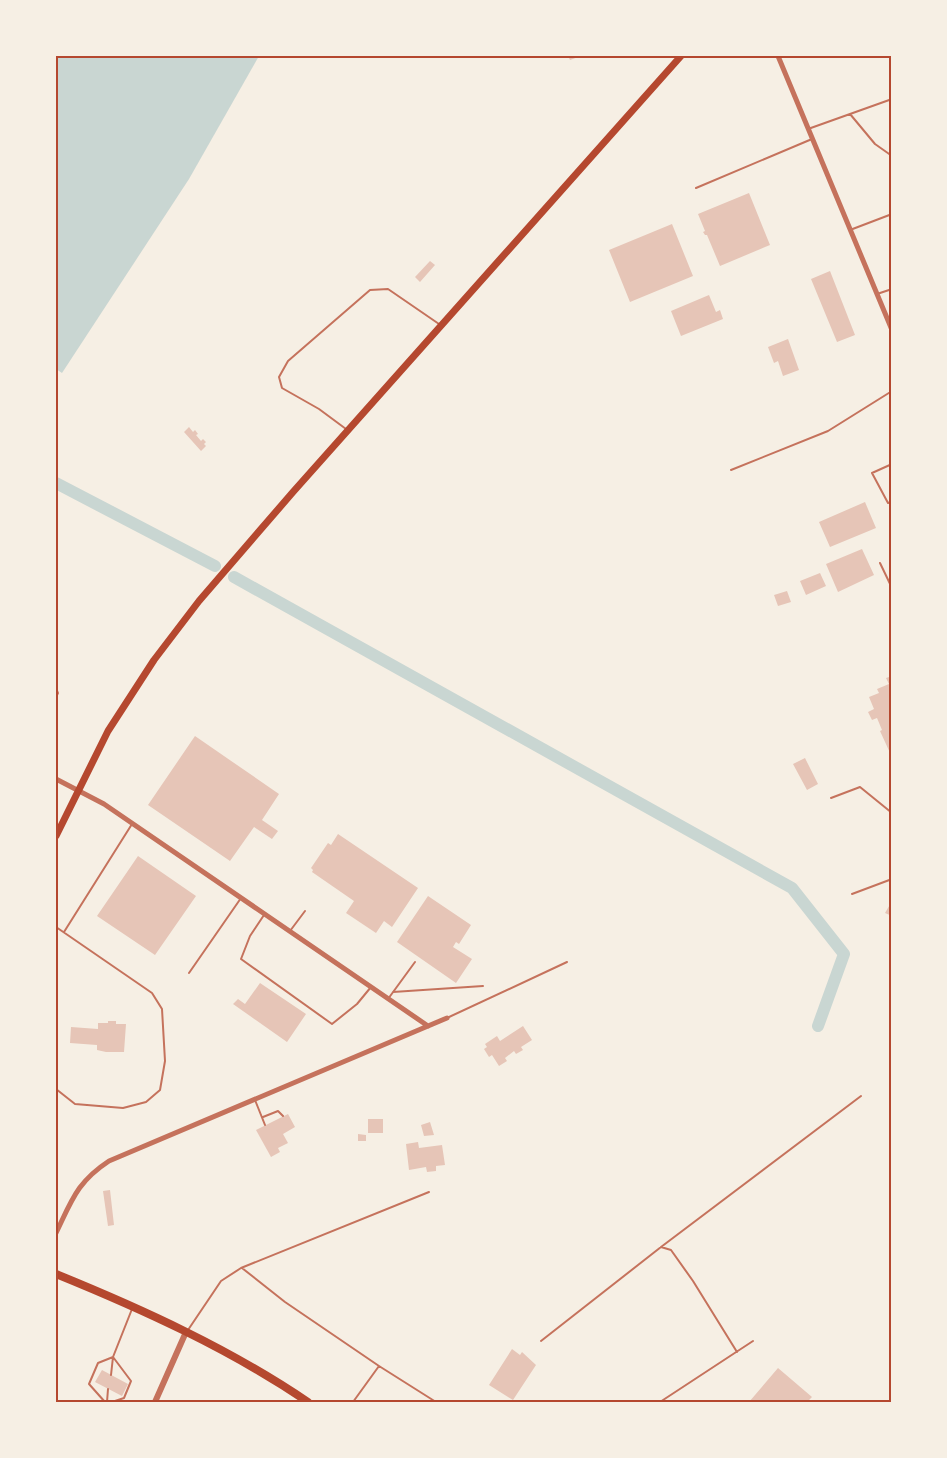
<svg xmlns="http://www.w3.org/2000/svg" width="947" height="1458" font-family="'Source Sans 3',sans-serif">
	<rect width="100%" height="100%" fill="#f6efe4"/>
	<path fill="#c9d6d2" d="M 56,56 L 259,56 L 189,179 L 62,373 L 56,369 Z"/>
	<g fill="none" stroke-linecap="round" stroke-linejoin="round">
		<path stroke="#c9d6d2" stroke-width="12" d="M 56,483 L 215,566
			M 234,577 L 792,888 L 844,954 L 818,1026"/>
	</g>
	<path fill="#e6c5b7" d="M 568,56 L 581,56 L 570,60 Z
		M 749,193 L 770,245 L 720,266 L 707,235 L 705,235 L 703,232 L 705,231 L 698,214 Z
		M 672,224 L 693,276 L 630,302 L 609,250 Z
		M 430,261 L 435,265 L 420,282 L 415,277 Z
		M 830,271 L 855,335 L 837,342 L 811,279 Z
		M 709,295 L 716,312 L 720,310 L 723,319 L 681,336 L 671,311 Z
		M 788,339 L 799,370 L 783,376 L 778,361 L 774,363 L 768,347 Z
		M 189,427 L 193,432 L 195,430 L 198,434 L 196,435 L 201,441 L 203,439 L 206,442 L 204,444 L 206,446 L 201,451 L 184,432 Z
		M 865,502 L 876,528 L 830,547 L 819,522 Z
		M 862,549 L 874,575 L 838,592 L 826,564 Z
		M 820,573 L 826,586 L 806,595 L 800,581 Z
		M 787,591 L 791,602 L 778,606 L 774,595 Z
		M 892,676 L 892,755 L 891,755 L 880,731 L 882,730 L 877,718 L 872,720 L 868,712 L 874,709 L 869,697 L 879,693 L 877,689 L 889,684 L 886,678 Z
		M 195,736 L 279,794 L 262,820 L 278,831 L 272,839 L 254,827 L 230,861 L 148,805 Z
		M 805,758 L 818,784 L 807,790 L 793,764 Z
		M 338,834 L 418,888 L 392,927 L 384,921 L 376,933 L 346,913 L 354,901 L 312,872 L 313,870 L 311,868 L 328,843 L 331,845 Z
		M 138,856 L 196,896 L 155,955 L 97,916 Z
		M 428,896 L 471,925 L 459,944 L 456,942 L 453,947 L 472,959 L 456,983 L 397,942 Z
		M 892,901 L 892,916 L 885,913 Z
		M 260,983 L 306,1014 L 287,1042 L 233,1004 L 238,999 L 245,1004 Z
		M 108,1021 L 116,1021 L 116,1024 L 126,1024 L 124,1052 L 106,1052 L 97,1050 L 97,1045 L 70,1043 L 71,1027 L 98,1029 L 98,1023 L 108,1023 Z
		M 523,1026 L 532,1040 L 521,1047 L 523,1050 L 516,1054 L 514,1051 L 505,1058 L 507,1061 L 499,1066 L 492,1055 L 489,1057 L 484,1049 L 487,1047 L 485,1044 L 497,1036 L 500,1041 Z
		M 288,1114 L 295,1127 L 283,1134 L 288,1143 L 278,1148 L 280,1152 L 271,1157 L 256,1130 Z
		M 368,1119 L 383,1119 L 383,1133 L 368,1133 Z
		M 430,1122 L 434,1135 L 424,1136 L 421,1125 Z
		M 358,1134 L 366,1135 L 366,1141 L 358,1141 Z
		M 418,1142 L 419,1148 L 442,1145 L 445,1165 L 436,1166 L 436,1171 L 427,1172 L 426,1167 L 409,1170 L 406,1144 Z
		M 110,1190 L 114,1225 L 108,1226 L 103,1191 Z
		M 512,1349 L 520,1355 L 522,1352 L 536,1365 L 513,1400 L 489,1385 Z
		M 778,1368 L 812,1397 L 807,1402 L 749,1402 Z
		M 102,1370 L 128,1384 L 122,1396 L 95,1382 Z"/>
	<g fill="none" stroke-linecap="round" stroke-linejoin="round">
		<path stroke="#c5725c" stroke-width="2" d="M 850,114 L 875,144 L 892,156
			M 808,129 L 892,99
			M 696,188 L 812,139
			M 850,230 L 892,214
			M 877,294 L 892,289
			M 346,429 L 319,409 L 282,388 L 279,377 L 288,361 L 370,290 L 388,289 L 439,324
			M 892,464 L 872,473 L 888,503 L 892,502
			M 731,470 L 828,431 L 892,391
			M 880,563 L 892,588
			M 56,688 L 58,693 L 56,697
			M 831,798 L 860,787 L 892,813
			M 852,894 L 892,879
			M 264,915 L 250,936 L 241,959 L 332,1024 L 357,1004 L 371,987
			M 56,927 L 152,993 L 162,1009 L 165,1061 L 160,1090 L 146,1102 L 123,1108 L 75,1104 L 56,1089
			M 290,931 L 305,911
			M 64,932 L 132,824
			M 189,973 L 241,898
			M 393,992 L 483,986
			M 388,999 L 415,962
			M 447,1018 L 567,962
			M 255,1100 L 265,1125
			M 263,1117 L 278,1111 L 283,1116
			M 661,1247 L 861,1096
			M 242,1268 L 285,1302 L 379,1366
			M 188,1330 L 221,1281 L 241,1268 L 429,1192
			M 541,1341 L 661,1247 L 671,1250 L 693,1281 L 737,1352
			M 111,1375 L 113,1357 L 132,1309
			M 105,1402 L 89,1384 L 98,1363 L 113,1357 L 131,1381 L 124,1398 L 112,1402
			M 107,1402 L 108,1389
			M 353,1402 L 379,1366 L 436,1402
			M 660,1402 L 753,1341"/>
		<path stroke="#c5725c" stroke-width="5" d="M 778,56 L 892,330
			M 56,779 L 104,804 L 428,1026
			M 56,1233 C 72,1200 77,1182 109,1161 L 447,1018"/>
		<path stroke="#c5725c" stroke-width="6" d="M 155,1402 L 186,1332"/>
		<path stroke="#b5482f" stroke-width="7" d="M 56,836 L 108,731 L 154,660 L 199,601 L 293,492 L 681,56"/>
		<path stroke="#b5482f" stroke-width="8" d="M 56,1274 C 142,1309 230,1349 308,1402"/>
	</g>
	<rect width="947" height="1458" fill="none" stroke="#f6efe4" stroke-width="114"/>
	<rect x="57" y="57" width="833" height="1344" fill="none" stroke="#b5482f" stroke-width="2"/>
</svg>
